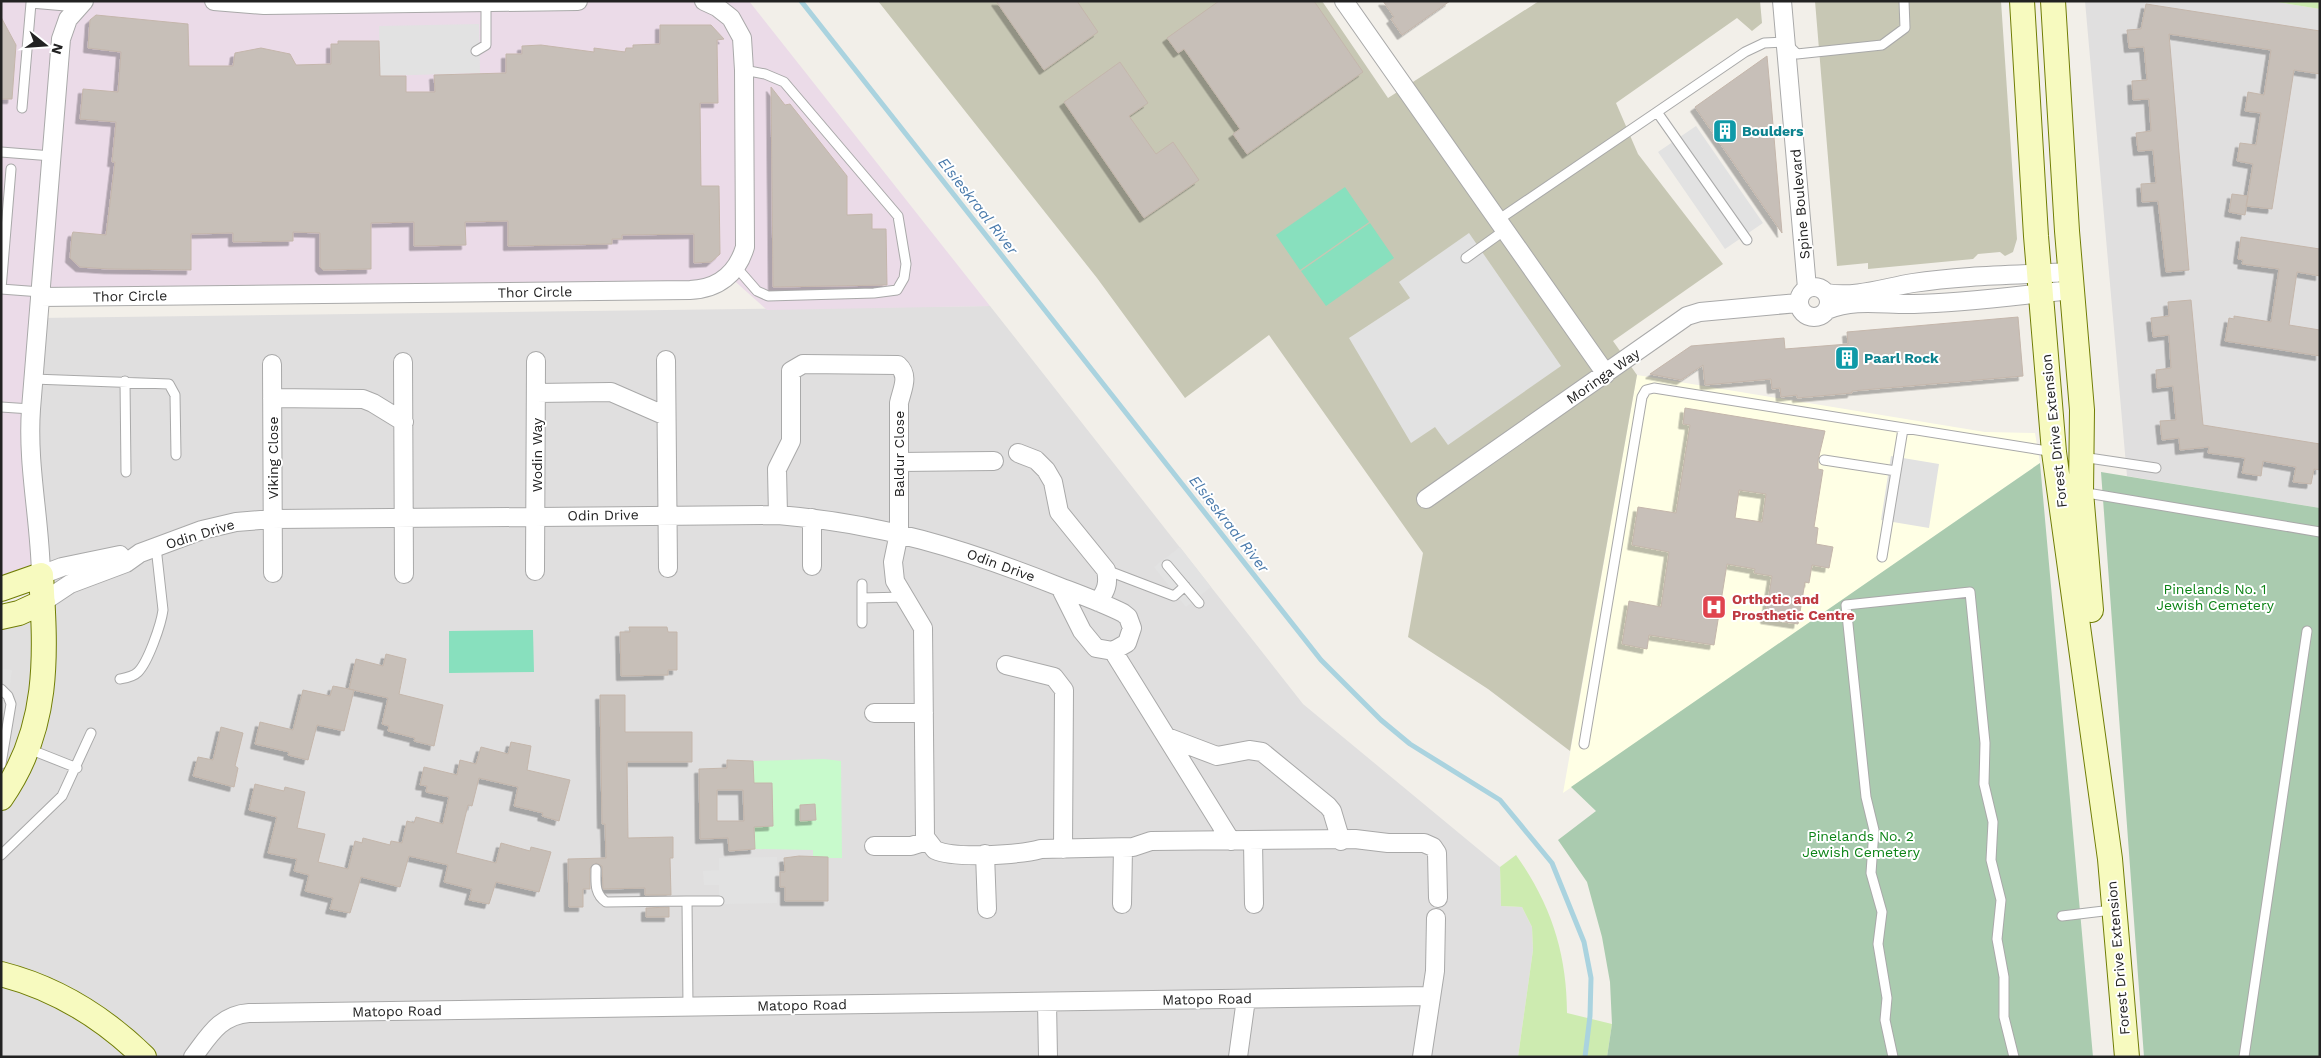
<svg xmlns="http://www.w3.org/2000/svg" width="2321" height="1058" font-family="'Work Sans',sans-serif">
	<defs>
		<filter id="shadow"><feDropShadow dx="-4.5" dy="4.5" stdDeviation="0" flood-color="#0004"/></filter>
	</defs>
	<rect width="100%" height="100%" fill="#f2efe9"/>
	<path fill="#e0dfdf" d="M 2085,1 L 2271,1 L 2320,9 L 2320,508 L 2127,476 Z
		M 990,306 L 1303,704 L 1500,867 L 1501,906 L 1522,907 L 1532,927 L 1533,950 L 1518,1057 L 1,1057 L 1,617 L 43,601 L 30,467 L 38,318 Z"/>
	<path fill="#ebdbe8" d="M 1,1 L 749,1 L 990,306 L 767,310 L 729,276 L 721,282 L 40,297 L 29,438 L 41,575 L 1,589 Z"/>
	<path fill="#ffffe5" d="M 1637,375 L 1985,432 L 2035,433 L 2040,463 L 1563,793 Z"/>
	<path fill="#c7c7b4" d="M 878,1 L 1322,1 L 1388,98 L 1539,1 L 1760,1 L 1762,23 L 1752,31 L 1737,18 L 1616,103 L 1638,154 L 1723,264 L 1613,341 L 1637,375 L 1570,751 L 1488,689 L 1408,637 L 1423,553 L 1269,335 L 1185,398 L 1097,278 Z
		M 1815,1 L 2001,1 L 2017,239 L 2013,252 L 2005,256 L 2000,252 L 1978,254 L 1973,259 L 1868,269 L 1868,263 L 1837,266 Z"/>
	<path fill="#cdebb0" d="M 2271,1 L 2320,1 L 2320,9 Z
		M 1516,855 C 1551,904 1567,954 1567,1013 L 1612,1024 L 1607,1057 L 1518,1057 L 1533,950 L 1532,927 L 1522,907 L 1501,906 L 1500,867 Z"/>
	<path fill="#aacbaf" d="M 2040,463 L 2093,1057 L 1607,1057 L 1612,1024 L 1610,982 L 1602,937 L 1587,882 L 1558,840 L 1596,811 L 1571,787 Z
		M 2101,472 L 2320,508 L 2320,1057 L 2144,1057 Z"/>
	<path fill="#c8facc" d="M 824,759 L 841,761 L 842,858 L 813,858 L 813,850 L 755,849 L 754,827 L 773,826 L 772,783 L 754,783 L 753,761 Z"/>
	<path fill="#88e0be" d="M 1345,187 L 1369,222 L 1300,270 L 1276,235 Z
		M 1370,223 L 1394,258 L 1326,306 L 1301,271 Z
		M 533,630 L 534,672 L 449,673 L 449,631 Z"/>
	<path fill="#e2e2e2" d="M 479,24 L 480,73 L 380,76 L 379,26 Z
		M 1696,126 L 1763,223 L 1725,249 L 1658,152 Z
		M 1469,233 L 1561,366 L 1448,445 L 1435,427 L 1411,443 L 1349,338 L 1410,298 L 1399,282 Z
		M 1891,456 L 1939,464 L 1929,528 L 1881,520 Z
		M 1180,547 L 1211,587 L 1186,607 L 1154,567 Z
		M 1,669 L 12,670 L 6,713 L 1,713 Z
		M 777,857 L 777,903 L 719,904 L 719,885 L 704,885 L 703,871 L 719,870 L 719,858 Z"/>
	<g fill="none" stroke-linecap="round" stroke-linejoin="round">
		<path stroke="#aad3df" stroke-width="5" d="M 801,1 L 1321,660 L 1381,720 L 1410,744 L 1500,800 L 1552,863 L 1584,942 L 1591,978 L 1590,1016 L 1585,1057"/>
	</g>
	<path fill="#c7bfb8" stroke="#c4b6ab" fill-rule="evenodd" filter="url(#shadow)" d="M 996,1 L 1077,1 L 1098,32 L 1044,70 Z
		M 1219,1 L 1314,1 L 1363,72 L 1247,154 L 1233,134 L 1240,129 L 1184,49 L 1178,53 L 1167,38 Z
		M 1383,1 L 1450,1 L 1402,35 L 1391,19 L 1394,17 Z
		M 2146,4 L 2320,31 L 2320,74 L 2294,70 L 2272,209 L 2246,206 L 2253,164 L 2237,161 L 2240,143 L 2256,145 L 2261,113 L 2245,111 L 2248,92 L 2264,95 L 2271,50 L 2169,34 L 2189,270 L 2166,272 L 2158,201 L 2142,202 L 2141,184 L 2156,183 L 2153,150 L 2138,151 L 2136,133 L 2151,131 L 2149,99 L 2133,100 L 2132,81 L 2147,80 L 2144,47 L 2129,48 L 2127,30 L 2141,29 Z
		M 96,15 L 188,24 L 189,66 L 233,66 L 235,53 L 261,48 L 290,54 L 296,65 L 331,64 L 331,44 L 338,44 L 338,41 L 379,41 L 380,76 L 406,76 L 406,92 L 435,92 L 434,75 L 506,73 L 506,54 L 522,54 L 522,46 L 541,45 L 594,52 L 594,48 L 625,52 L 626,48 L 633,48 L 633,45 L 660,44 L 660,25 L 711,25 L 724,39 L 717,40 L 718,103 L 700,103 L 701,186 L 719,186 L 720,254 L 711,262 L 694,263 L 694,234 L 622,235 L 622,239 L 612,239 L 612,244 L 508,246 L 508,221 L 465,222 L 466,245 L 414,246 L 414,222 L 371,223 L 371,269 L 323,270 L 320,267 L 320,233 L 293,232 L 293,241 L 233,242 L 233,233 L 191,234 L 191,270 L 108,269 L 80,267 L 70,258 L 72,235 L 73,232 L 106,235 L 115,162 L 112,162 L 116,122 L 80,119 L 83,89 L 118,92 L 121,52 L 88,48 L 90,20 Z
		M 1,17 L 16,45 L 12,99 L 1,99 Z
		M 1767,56 L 1770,89 L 1782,233 L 1695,107 Z
		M 1120,62 L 1148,103 L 1129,116 L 1156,154 L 1173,142 L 1199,180 L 1144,218 L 1064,102 Z
		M 771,87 L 785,105 L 790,104 L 847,176 L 847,215 L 872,214 L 872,229 L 886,229 L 887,285 L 773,287 Z
		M 2232,194 L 2248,196 L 2245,215 L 2229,212 Z
		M 2241,237 L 2320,249 L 2320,276 L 2297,272 L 2289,325 L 2320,330 L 2320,356 L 2225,341 L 2229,318 L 2234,319 L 2234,316 L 2271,322 L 2273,309 L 2279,269 L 2242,264 L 2243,260 L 2238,259 Z
		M 2191,300 L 2203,425 L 2320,444 L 2320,470 L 2314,469 L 2311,484 L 2293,482 L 2296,467 L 2263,461 L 2261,476 L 2242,473 L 2245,458 L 2208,453 L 2209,447 L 2180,450 L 2179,438 L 2162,440 L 2160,421 L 2176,420 L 2173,386 L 2157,388 L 2156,370 L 2171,368 L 2169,335 L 2153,337 L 2151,318 L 2169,316 L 2168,302 Z
		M 2018,317 L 2023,376 L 1852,391 L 1852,393 L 1797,398 L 1797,395 L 1781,397 L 1780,388 L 1772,389 L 1771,379 L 1705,385 L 1703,365 L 1681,380 L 1650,374 L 1691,346 L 1784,338 L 1785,349 L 1848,344 L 1847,332 Z
		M 1685,408 L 1825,431 L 1818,460 L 1818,469 L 1823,470 L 1814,527 L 1818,528 L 1816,544 L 1833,547 L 1829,568 L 1812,565 L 1809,583 L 1805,582 L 1798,624 L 1765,619 L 1772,576 L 1754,573 L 1755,569 L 1727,564 L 1714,645 L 1649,635 L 1647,649 L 1622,644 L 1629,601 L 1661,607 L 1669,552 L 1632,545 L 1638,507 L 1676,513 L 1690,425 L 1683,424 ZM 1739,490 L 1766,494 L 1762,522 L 1735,518 Z
		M 629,627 L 667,627 L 668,632 L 677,632 L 677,670 L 668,670 L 668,675 L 621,676 L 620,632 L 630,632 Z
		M 386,654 L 406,659 L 399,694 L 443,705 L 434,746 L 414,741 L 415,738 L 388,731 L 389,726 L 382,724 L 388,698 L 349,689 L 356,659 L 383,666 Z
		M 333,686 L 354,690 L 344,731 L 317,725 L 308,760 L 288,755 L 289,752 L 255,744 L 260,722 L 293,730 L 303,690 L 330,696 Z
		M 600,695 L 625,695 L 625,732 L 692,732 L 692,762 L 627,762 L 628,838 L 673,837 L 673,858 L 670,858 L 671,895 L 645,895 L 645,888 L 603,889 L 602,866 L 596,863 L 590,868 L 590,889 L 583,889 L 583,907 L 569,907 L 568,859 L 606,858 L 605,824 L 602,824 Z
		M 221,727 L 243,733 L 235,766 L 238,768 L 234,787 L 193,776 L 198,757 L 213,760 Z
		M 511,742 L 531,746 L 527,770 L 570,780 L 559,821 L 542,816 L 543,813 L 514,806 L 518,787 L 479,778 L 472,806 L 468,805 L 456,853 L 496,863 L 501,843 L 530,851 L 531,847 L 551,852 L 539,892 L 496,882 L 489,904 L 469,900 L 472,889 L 444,882 L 448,865 L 409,856 L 400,887 L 361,877 L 350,913 L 330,909 L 333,898 L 305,891 L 309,875 L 294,871 L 297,859 L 268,853 L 277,817 L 249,810 L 255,784 L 284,791 L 285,787 L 305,792 L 297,828 L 325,834 L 318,862 L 348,869 L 355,841 L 362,843 L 363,838 L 390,845 L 391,841 L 402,843 L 407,821 L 414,823 L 416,817 L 443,824 L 449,797 L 426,792 L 427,786 L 420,785 L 424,767 L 457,775 L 460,760 L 476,764 L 481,747 L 508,754 Z
		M 727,760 L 753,761 L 754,783 L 772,783 L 773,826 L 754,827 L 755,849 L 729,851 L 728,838 L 700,839 L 699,769 L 727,768 ZM 717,790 L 743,790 L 744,821 L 717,821 Z
		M 815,804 L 816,820 L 800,821 L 800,805 Z
		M 799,856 L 828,857 L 828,901 L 785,901 L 785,887 L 780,887 L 780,872 L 785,872 L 784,858 Z
		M 669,907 L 669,917 L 646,917 L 646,908 Z"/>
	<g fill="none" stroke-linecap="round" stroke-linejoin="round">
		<defs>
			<path id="lane" d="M 476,51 L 486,45 L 486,2
				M 22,108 L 31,3 L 77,7
				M 1,152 L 52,156
				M 1498,220 L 1657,112
				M 1747,240 L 1657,112 L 1745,52 L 1764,43 L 1785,42 L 1797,54 L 1882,45 L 1905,28 L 1904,1
				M 1466,258 L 1505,230
				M 737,268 L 757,291 L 768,296 L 874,293 L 897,290 L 904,278 L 906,264 L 898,216 L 784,82 L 765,74 L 744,70
				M 1,289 L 11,169
				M 1,289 L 41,292
				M 33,379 L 169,384 L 175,395 L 176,455
				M 125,381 L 126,472
				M 1,407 L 31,409
				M 2082,457 L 2156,468
				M 1824,460 L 1896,471
				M 2081,492 L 2320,532
				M 1882,557 L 1903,429
				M 1167,565 L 1199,603
				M 1106,570 L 1174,596 L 1185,586
				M 862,584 L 862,623
				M 862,598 L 905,597
				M 120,679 C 126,678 133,677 138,672 C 148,662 161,625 163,610 L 156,547
				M 1,689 L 8,696 L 11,704 L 1,764
				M 1584,744 L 1642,397 L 1646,390 L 1654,388 L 2054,452
				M 29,749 L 77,768
				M 1,855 L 62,796 L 91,733
				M 596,869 C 596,882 594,894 606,902 L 687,901
				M 2062,916 L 2112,910
				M 688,1007 L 687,901 L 719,901
				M 1893,1057 L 1885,1020 L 1887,998 L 1878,944 L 1882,912 L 1871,873 L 1874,830 L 1866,797 L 1846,605 L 1970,592 L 1985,743 L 1984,784 L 1993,822 L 1991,860 L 2001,900 L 1997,939 L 2004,977 L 2004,1017 L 2014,1057
				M 2244,1057 L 2307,631"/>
			<path id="street" d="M 84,1 L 68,19 L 61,39 L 31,409 C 27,465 40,519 41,575 L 62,567 L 120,555
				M 214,1 L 264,5 L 578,1
				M 1344,1 L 1606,374
				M 1782,1 L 1807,288
				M1799 302a15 15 0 1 1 30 0a15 15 0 1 1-30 0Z
				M 1826,293 C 1856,298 1883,288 1913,283 C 1965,275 2019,275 2071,272
				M 40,297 L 690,290 C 718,289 737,274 745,247 L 744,70 L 742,38 L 731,18 L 717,7 L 704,1
				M 1827,310 C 1856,298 1884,305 1914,304 C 1967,303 2020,295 2072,290
				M 666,360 L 668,568
				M 403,362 L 404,574
				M 272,364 L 273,573
				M 536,393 L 611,392 L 666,416
				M 272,398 L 363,399 L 373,403 L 404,422
				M 1018,453 L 1036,460 L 1046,470 L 1053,482 L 1059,512 L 1106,570 C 1109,584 1106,591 1098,602
				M 899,462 L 994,461
				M 1426,499 L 1687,316 L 1700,312 L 1798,303
				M 778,515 L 777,469 L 791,441 L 791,371 L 803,364 L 898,365 C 910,376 902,389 899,403 L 899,533 L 893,562 L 895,581 L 923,628 L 925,837 L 935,850 C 955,859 1019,855 1041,849 L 1133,847 L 1151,841 L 1355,839 L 1388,843 L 1424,843 L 1433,847 L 1437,853 L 1438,898
				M 812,566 L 812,518
				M 535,571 L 536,361
				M 43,602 L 70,584 L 126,563 L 140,553 L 202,530 L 236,522 L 273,519 L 778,515 C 880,523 965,549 1060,587 C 1081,595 1103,603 1123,613 L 1128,617 L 1132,628 L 1127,643 L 1113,651 L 1096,648 L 1082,631 L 1060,587
				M 1113,651 L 1231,841
				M 1006,665 L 1054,677 L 1064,690 L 1063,849
				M 874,713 L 924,713
				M 1167,737 L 1217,756 L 1249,750 L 1262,752 L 1328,806 L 1332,811 L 1341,841
				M 1253,841 L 1254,904
				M 874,846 L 911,846 L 927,841
				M 985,854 L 987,909
				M 1122,904 L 1123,848
				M 1047,1002 L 1048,1057
				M 193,1057 C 209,1036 220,1015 249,1013 L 1430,996
				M 1238,1057 L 1246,999
				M 1422,1057 L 1435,971 L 1436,918"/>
			<path id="secondary" d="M 2022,1 L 2036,236 L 2054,452 L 2110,859 L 2127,1057
				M 2053,1 L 2067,231 L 2082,410 L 2081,492 L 2091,610
				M 1,589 L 41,575 C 46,657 50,728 1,798
				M 1,617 L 19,613 L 43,602
				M 1,974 C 56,988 104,1018 144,1057"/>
		</defs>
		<use href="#lane" stroke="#a9a9a9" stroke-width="11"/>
		<use href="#street" stroke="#a9a9a9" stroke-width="20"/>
		<use href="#secondary" stroke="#707d05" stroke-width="26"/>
		<use href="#lane" stroke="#fff" stroke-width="9"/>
		<use href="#street" stroke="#fff" stroke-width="18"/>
		<use href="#secondary" stroke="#f7fabf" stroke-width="24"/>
	</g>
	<defs>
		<symbol id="building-square" viewBox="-11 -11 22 22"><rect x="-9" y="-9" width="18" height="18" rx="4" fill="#0f9aa8" stroke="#fff"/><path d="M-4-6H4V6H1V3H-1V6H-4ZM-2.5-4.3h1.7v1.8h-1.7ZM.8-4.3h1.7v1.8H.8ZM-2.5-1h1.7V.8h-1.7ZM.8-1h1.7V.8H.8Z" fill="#fff"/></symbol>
		<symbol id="hospital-square" viewBox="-11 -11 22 22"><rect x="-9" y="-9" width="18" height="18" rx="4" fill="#e0444e" stroke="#fff"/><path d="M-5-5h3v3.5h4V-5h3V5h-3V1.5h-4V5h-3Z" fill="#fff"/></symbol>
	</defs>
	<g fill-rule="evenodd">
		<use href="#building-square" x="1711" y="117" width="28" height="28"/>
		<use href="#building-square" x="1833" y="344" width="28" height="28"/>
		<use href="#hospital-square" x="1700" y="593" width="28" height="28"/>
	</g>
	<g text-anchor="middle" stroke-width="4" stroke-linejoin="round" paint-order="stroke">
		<g font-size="14" font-weight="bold" fill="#0d838f" stroke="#fff" text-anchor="start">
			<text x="1742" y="136">Boulders</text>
			<text x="1864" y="363">Paarl Rock</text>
		</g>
		<g font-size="14" fill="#222" stroke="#fff">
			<text transform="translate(1800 204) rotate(-95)" y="5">Spine Boulevard</text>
			<text transform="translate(535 292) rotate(-1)" y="5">Thor Circle</text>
			<text transform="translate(130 296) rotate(-1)" y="5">Thor Circle</text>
			<text transform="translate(1603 376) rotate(-35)" y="5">Moringa Way</text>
			<text transform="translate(2054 431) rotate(-96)" y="5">Forest Drive Extension</text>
			<text transform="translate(899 454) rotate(-90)" y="5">Baldur Close</text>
			<text transform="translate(537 455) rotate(-90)" y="5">Wodin Way</text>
			<text transform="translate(273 458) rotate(-90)" y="5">Viking Close</text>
			<text transform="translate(603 515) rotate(-1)" y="5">Odin Drive</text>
			<text transform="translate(200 534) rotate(-17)" y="5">Odin Drive</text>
			<text transform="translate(1001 565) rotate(20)" y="5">Odin Drive</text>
			<text transform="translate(2118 958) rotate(-95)" y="5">Forest Drive Extension</text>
			<text transform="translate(1207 999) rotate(-1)" y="5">Matopo Road</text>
			<text transform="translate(802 1005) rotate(-1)" y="5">Matopo Road</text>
			<text transform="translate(397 1011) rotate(-1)" y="5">Matopo Road</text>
		</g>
		<g font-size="14" fill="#0c8416" stroke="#fff">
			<text x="2215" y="594">Pinelands No. 1<tspan x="2215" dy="16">Jewish Cemetery</tspan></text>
			<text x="1861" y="841">Pinelands No. 2<tspan x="1861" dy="16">Jewish Cemetery</tspan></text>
		</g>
		<g font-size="14" font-weight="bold" fill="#be3a42" stroke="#fff" text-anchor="start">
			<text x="1732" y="604">Orthotic and<tspan x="1732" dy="16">Prosthetic Centre</tspan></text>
		</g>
		<g font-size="15" font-style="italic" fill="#4a7aab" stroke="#fff">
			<text transform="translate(978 206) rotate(52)" y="5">Elsieskraal River</text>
			<text transform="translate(1229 524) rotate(52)" y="5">Elsieskraal River</text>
		</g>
	</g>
	<rect width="2321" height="1058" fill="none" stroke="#222222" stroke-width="5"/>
	<g transform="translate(45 45) rotate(107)" stroke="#ffffff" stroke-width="4" paint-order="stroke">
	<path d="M0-4L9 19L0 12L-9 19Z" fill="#222222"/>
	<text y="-8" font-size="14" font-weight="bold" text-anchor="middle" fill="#222222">N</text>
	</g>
</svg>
